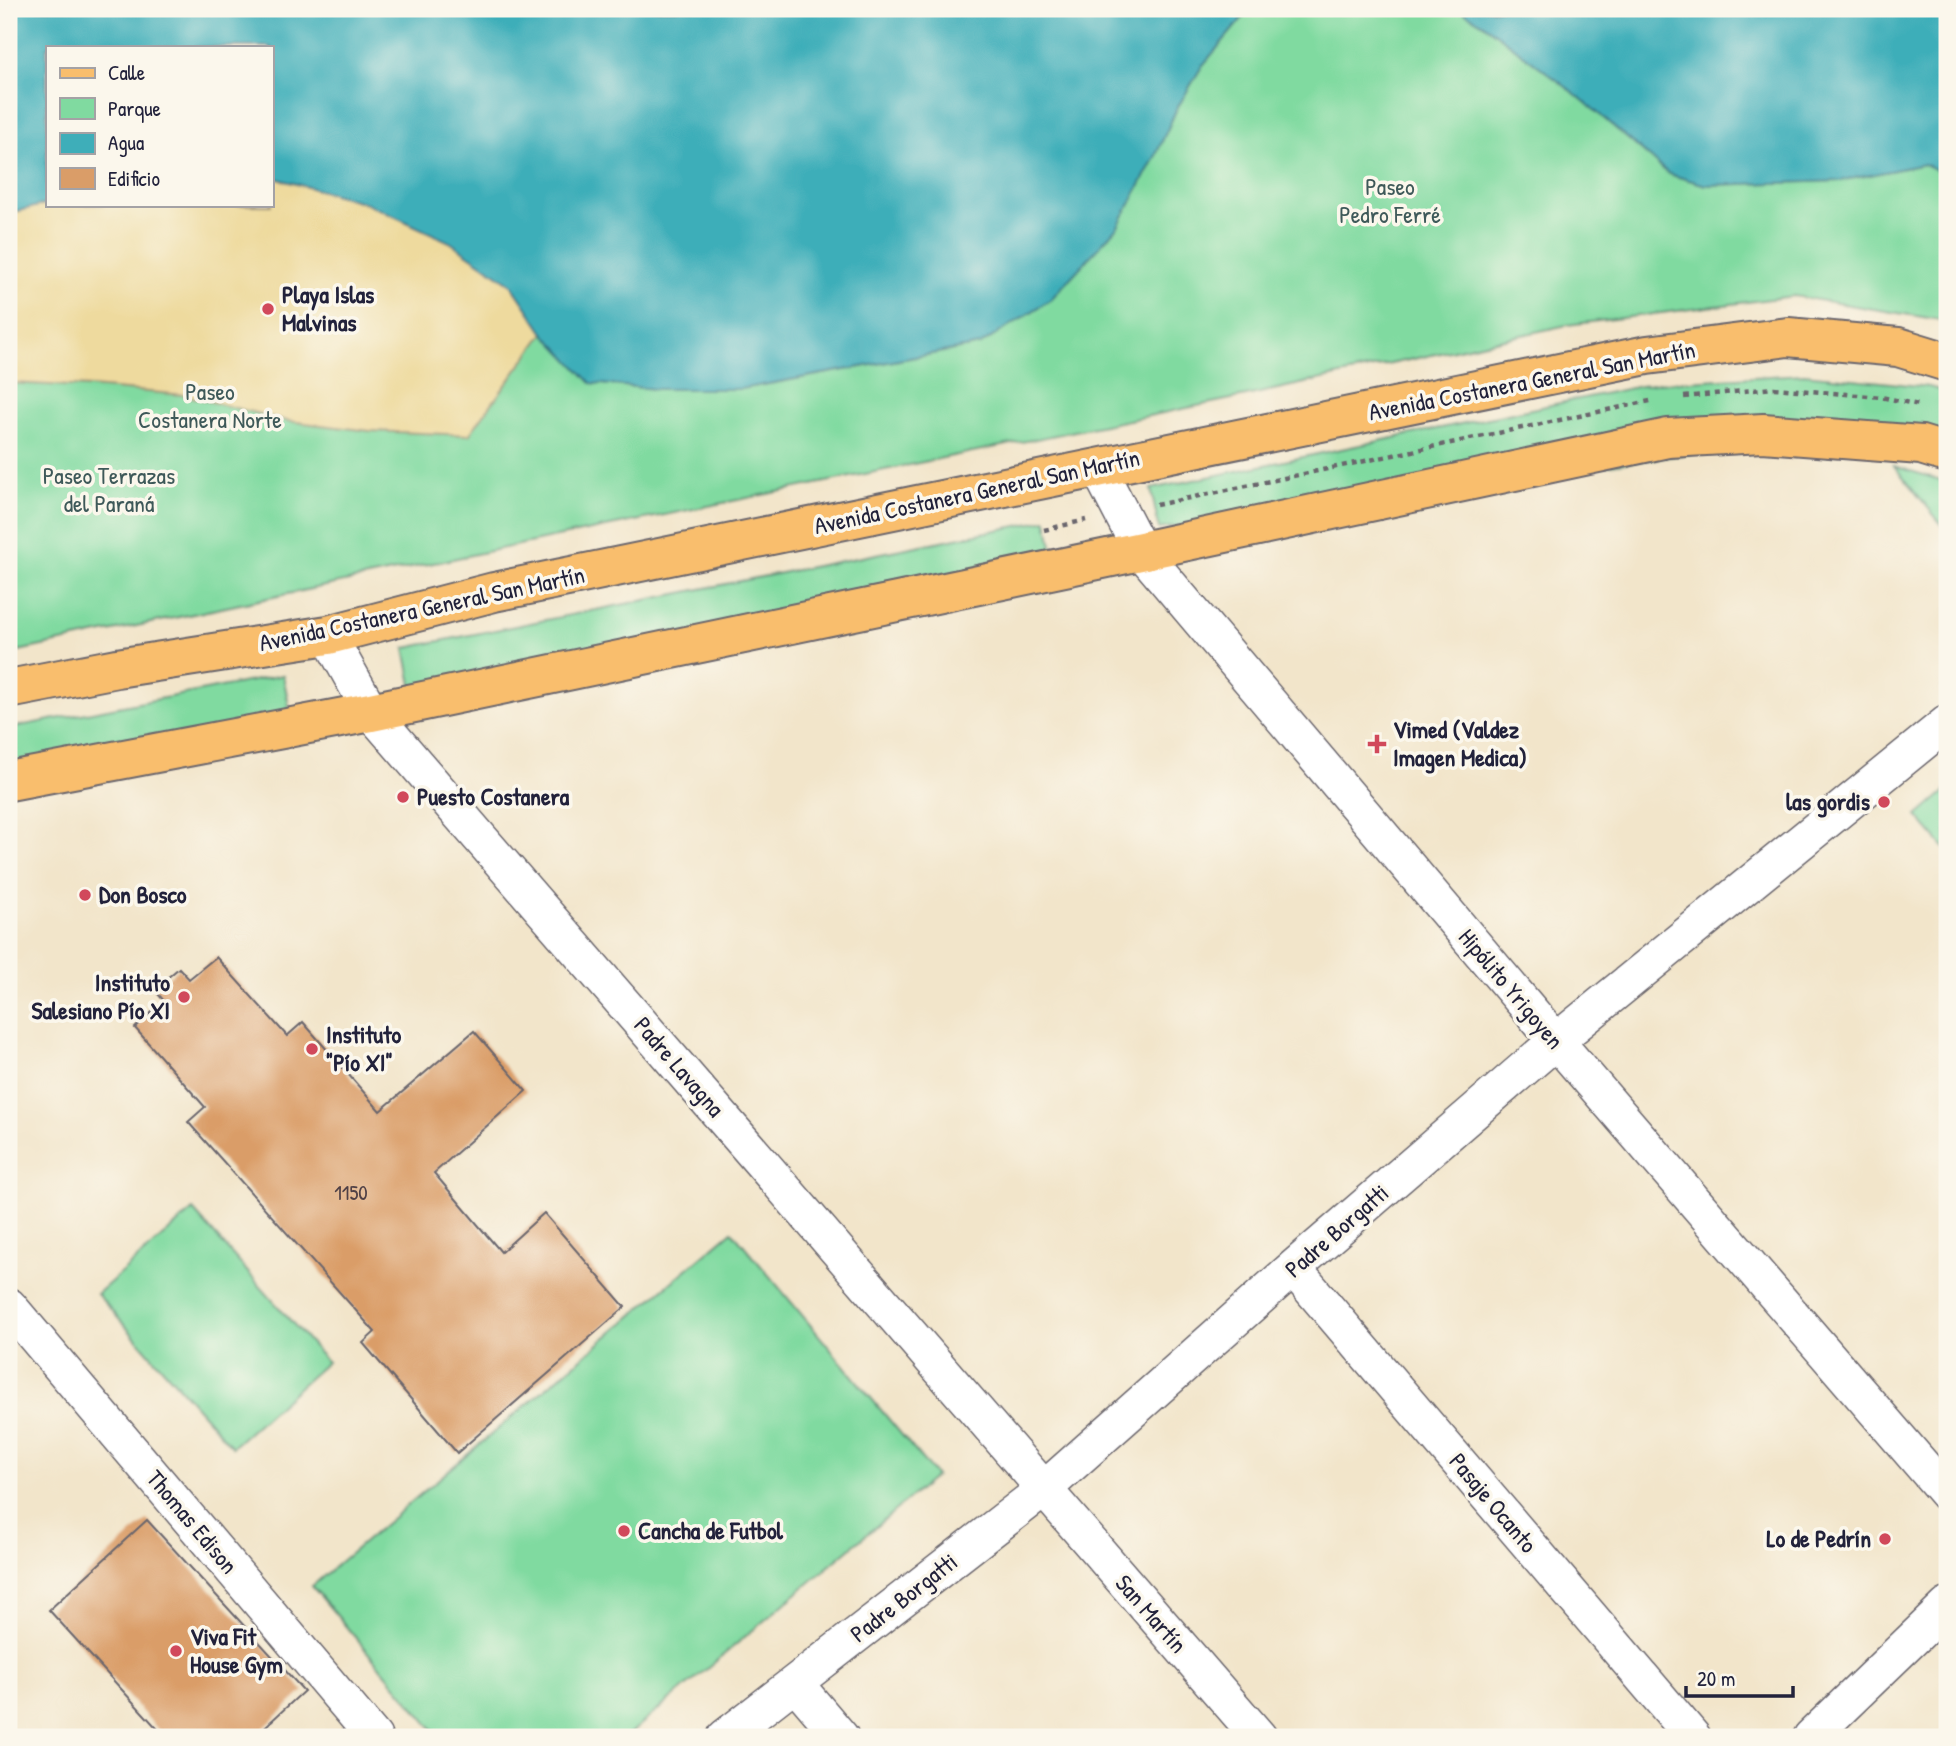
<svg xmlns="http://www.w3.org/2000/svg" width="1956" height="1746" viewBox="0 0 1956 1746" font-family="'Patrick Hand',sans-serif">
	<style>
		.green { fill: #80daa0; stroke: #517e6e; stroke-width: 2 }
		.sand { fill: #eeda9e; stroke: #887e6c; stroke-width: 2 }
		.water { fill: #3eaeb9; stroke: #30687a; stroke-width: 2 }
		.building { fill: #da9d68 }
		.lines { fill: none; stroke-linecap: round; stroke-linejoin: round }
		.minor-casing { stroke: #6b666d; stroke-width: 38 }
		.major-casing { stroke: #6b666d; stroke-width: 42 }
		.path { stroke: #6b666d; stroke-width: 4.5; stroke-dasharray: 5 5; stroke-linecap: butt }
		.minor { stroke: #fff; stroke-width: 35 }
		.major { stroke: #f9be6d; stroke-width: 38 }
		.poi-dot { fill: #d1495b; stroke: #fbf7ec; stroke-width: 2.5 }
		.labels { text-anchor: middle; stroke-width: 7; stroke-linejoin: round; paint-order: stroke }
		.number-label { font-size: 21px; fill: #504146 }
		.park-label { font-size: 24px; fill: #3e5959; stroke: #fbf7ec }
		.poi-label { font-size: 24px; font-weight: bold; fill: #22223b; stroke: #fbf7ec; text-anchor: start }
		.street-label { font-size: 24px; fill: #22223b; stroke: #fbf7ec }
	</style>
	<rect width="100%" height="100%" fill="#fbf7ec"/>
	<filter id="ink" filterUnits="userSpaceOnUse"><feTurbulence type="fractalNoise" baseFrequency=".0143" numOctaves="2"/><feDisplacementMap in="SourceGraphic" scale="14" xChannelSelector="R" yChannelSelector="G"/><feConvolveMatrix kernelMatrix="1 2 1 2 8 2 1 2 1" color-interpolation-filters="sRGB"/></filter>
	<filter id="wash" filterUnits="userSpaceOnUse"><feTurbulence type="fractalNoise" baseFrequency=".00686" numOctaves="4" result="noise"/><feDisplacementMap in="SourceGraphic" scale="28" xChannelSelector="R" yChannelSelector="G"/><feGaussianBlur stdDeviation="1.57" result="paint"/><feColorMatrix in="noise" values="0 0 0 0 0 0 0 0 0 0 0 0 0 0 0 0 0 1.4 0 .05"/><feComposite in="paint" operator="in"/></filter>
	<g filter="url(#wash)">
		<rect width="100%" height="100%" fill="#f2e5ca"/>
		<path class="green" d="M1250,9H1459L1485,25L1578,96L1669,174L1706,185L1840,181L1924,164L1947,175V321L1794,296L1567,325L1246,396L547,539L9,653V213L47,204L271,205V177L511,284L591,383L656,389H741L980,345L1051,299L1118,226L1155,157L1176,110L1202,66Z
			M1804,374L1929,387L1947,392V438L1892,425L1159,529L1151,489L1655,383Z
			M1894,466L1947,482V531Z
			M1047,520L1055,562L413,690L405,648Z
			M283,675L291,716L9,770V728Z
			M1947,790V851L1917,816Z
			M193,1210L327,1362L232,1447L97,1294Z
			M732,1231L936,1476L626,1737H439L312,1586Z"/>
		<path class="sand" d="M271,177L366,203L450,242L511,284L544,333L469,435L370,431L287,421L184,395L90,387L9,383V213L47,204L271,205Z"/>
		<path class="water" d="M9,9H1250L1202,66L1176,110L1155,157L1118,226L1051,299L980,345L741,389H656L591,383L544,333L511,284L450,242L366,203L271,177V47H47V204L9,213Z
			M1459,9H1947V175L1924,164L1840,181L1706,185L1669,174L1578,96L1485,25Z"/>
		<g id="blocks">
			<path class="building" d="M216,957L287,1036L303,1022L380,1111L474,1031L526,1091L434,1173L501,1252L544,1213L625,1307L457,1453L363,1343L375,1332L188,1122L205,1107L135,1028L164,1001L154,989L179,968L189,979Z
				M147,1520L304,1691L254,1737H165L49,1610Z"/>
		</g>
	</g>
	<g filter="url(#ink)">
		<use href="#blocks" fill-opacity="0" stroke="#6b666d" stroke-width="2"/>
		<g class="lines">
			<g class="minor-casing">
				<path id="minor" d="M1098,468L1141,551L1556,1041L1947,1494
					M328,635L371,712L1259,1737
					M1293,1268L1693,1737
					M9,1306L374,1737
					M795,1683L841,1737
					M725,1737L1043,1490L1293,1268L1556,1041L1947,723
					M1811,1737L1947,1606"/>
			</g>
			<g class="major-casing">
				<path id="major" d="M9,689L117,668L328,635L494,592L1647,355L1788,337L1898,347L1947,362
					M9,781L371,712L1141,551L1668,438L1763,433L1921,445L1947,453"/>
			</g>
			<path class="path" d="M1684,397L1774,388L1881,397L1919,405
				M1156,505L1655,400
				M1044,530L1086,520"/>
			<use href="#minor" class="minor"/>
			<use href="#major" class="major"/>
		</g>
	</g>
	<g class="poi-dot">
		<circle cx="268" cy="309" r="7"/>
		<path d="M1373.5 733.5h7v7h7v7h-7v7h-7v-7h-7v-7h7z"/>
		<circle cx="403" cy="797" r="7"/>
		<circle cx="1884" cy="802" r="7"/>
		<circle cx="85" cy="895" r="7"/>
		<circle cx="184" cy="997" r="7"/>
		<circle cx="312" cy="1049" r="7"/>
		<circle cx="624" cy="1531" r="7"/>
		<circle cx="1885" cy="1539" r="7"/>
		<circle cx="176" cy="1651" r="7"/>
	</g>
	<g class="labels">
		<g class="number-label">
			<text x="351" y="1200">1150</text>
		</g>
		<g class="park-label">
			<text x="1390" y="195">Paseo<tspan x="1390" dy="28">Pedro Ferré</tspan></text>
			<text x="210" y="400">Paseo<tspan x="210" dy="28">Costanera Norte</tspan></text>
			<text x="109" y="484">Paseo Terrazas<tspan x="109" dy="28">del Paraná</tspan></text>
		</g>
		<g class="poi-label">
			<text x="282" y="303">Playa Islas<tspan x="282" dy="28">Malvinas</tspan></text>
			<text x="1393" y="738">Vimed (Valdez<tspan x="1393" dy="28">Imagen Medica)</tspan></text>
			<text x="417" y="805">Puesto Costanera</text>
			<text x="1870" y="810" text-anchor="end">las gordis</text>
			<text x="99" y="903">Don Bosco</text>
			<text x="170" y="991" text-anchor="end">Instituto<tspan x="170" dy="28">Salesiano Pío XI</tspan></text>
			<text x="326" y="1043">Instituto<tspan x="326" dy="28">"Pío XI"</tspan></text>
			<text x="638" y="1539">Cancha de Futbol</text>
			<text x="1871" y="1547" text-anchor="end">Lo de Pedrín</text>
			<text x="190" y="1645">Viva Fit<tspan x="190" dy="28">House Gym</tspan></text>
		</g>
		<g class="street-label">
			<text transform="translate(1532 381) rotate(-11)" y="8">Avenida Costanera General San Martín</text>
			<text transform="translate(977 492) rotate(-12)" y="8">Avenida Costanera General San Martín</text>
			<text transform="translate(422 609) rotate(-12)" y="8">Avenida Costanera General San Martín</text>
			<text transform="translate(1511 989) rotate(50)" y="8">Hipólito Yrigoyen</text>
			<text transform="translate(679 1067) rotate(49)" y="8">Padre Lavagna</text>
			<text transform="translate(1337 1231) rotate(-41)" y="8">Padre Borgatti</text>
			<text transform="translate(1493 1503) rotate(50)" y="8">Pasaje Ocanto</text>
			<text transform="translate(192 1522) rotate(50)" y="8">Thomas Edison</text>
			<text transform="translate(904 1598) rotate(-38)" y="8">Padre Borgatti</text>
			<text transform="translate(1151 1614) rotate(49)" y="8">San Martín</text>
		</g>
	</g>
	<rect width="1956" height="1746" fill="none" stroke="#fbf7ec" stroke-width="35"/>
	<rect x="46" y="46" width="228" height="161" fill="#fbf7ec" stroke="#a4a2a5" stroke-width="2"/>
	<rect x="60" y="68" width="35" height="10" fill="#f9be6d" stroke="#a4a2a5" stroke-width="2"/>
	<text x="108" y="80" font-size="21" fill="#22223b">Calle</text>
	<rect x="60" y="98" width="35" height="21" fill="#80daa0" stroke="#a4a2a5" stroke-width="2"/>
	<text x="108" y="116" font-size="21" fill="#22223b">Parque</text>
	<rect x="60" y="133" width="35" height="21" fill="#3eaeb9" stroke="#a4a2a5" stroke-width="2"/>
	<text x="108" y="150" font-size="21" fill="#22223b">Agua</text>
	<rect x="60" y="168" width="35" height="21" fill="#da9d68" stroke="#a4a2a5" stroke-width="2"/>
	<text x="108" y="186" font-size="21" fill="#22223b">Edificio</text>
	<path d="M1686 1686v10h107v-10" fill="none" stroke="#22223b" stroke-width="3.5"/>
	<text x="1697" y="1686" font-size="21" fill="#22223b" stroke="#fbf7ec" stroke-width="5" paint-order="stroke">20 m</text>
</svg>
